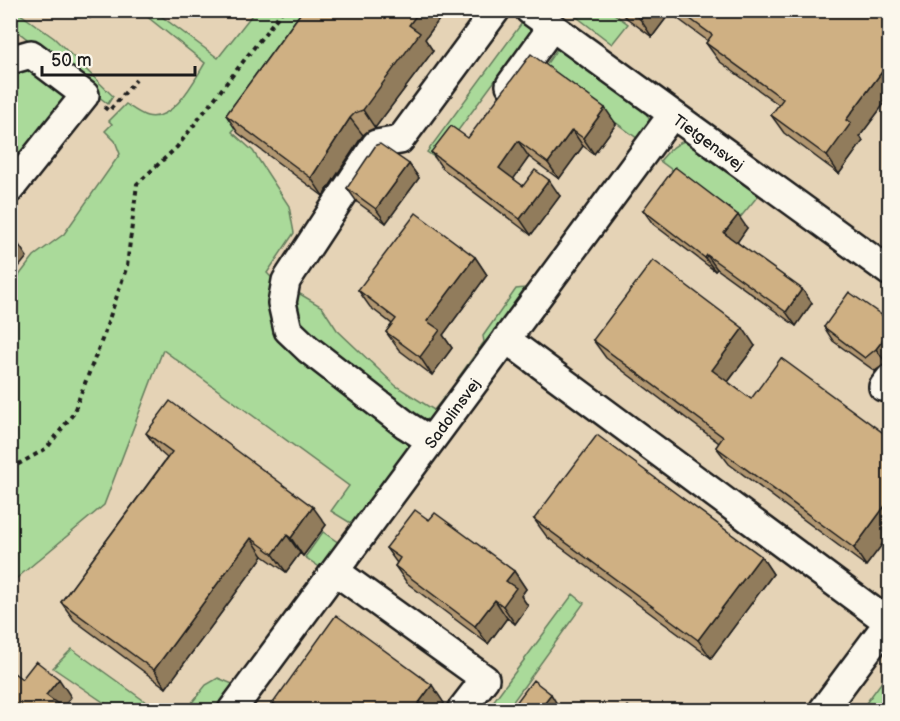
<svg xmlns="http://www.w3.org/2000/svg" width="900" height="721" viewBox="0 0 900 721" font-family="'Balsamiq Sans',sans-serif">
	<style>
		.built { fill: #e5d3b6 }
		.green { fill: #aada9a; stroke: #637b5b; stroke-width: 1.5 }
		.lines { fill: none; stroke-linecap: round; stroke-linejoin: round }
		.minor-casing { stroke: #1c1c1c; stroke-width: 32 }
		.path { stroke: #1c1c1c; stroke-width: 4; stroke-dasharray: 4.5 4.5; stroke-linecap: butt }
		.minor { stroke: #fbf7ec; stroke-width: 27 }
		.wall { fill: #b29771; stroke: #1c1c1c; stroke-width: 1.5 }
		.shaded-wall { fill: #917b5c; stroke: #1c1c1c; stroke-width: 1.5 }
		.building { fill: #cfb083; stroke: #1c1c1c; stroke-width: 1.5 }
		.labels { text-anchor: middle; stroke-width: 4.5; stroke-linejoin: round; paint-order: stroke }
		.street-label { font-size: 16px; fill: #1c1c1c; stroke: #fbf7ec }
	</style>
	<rect width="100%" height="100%" fill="#eee2cc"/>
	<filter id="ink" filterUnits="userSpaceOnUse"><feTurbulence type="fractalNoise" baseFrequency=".0167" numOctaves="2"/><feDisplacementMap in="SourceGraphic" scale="12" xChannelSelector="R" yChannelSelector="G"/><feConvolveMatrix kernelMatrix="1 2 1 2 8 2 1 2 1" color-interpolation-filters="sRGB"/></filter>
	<g filter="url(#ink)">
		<path class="built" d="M11,11H889L890,672L861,710H11V583L104,505L163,350L349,486L271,277L128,161L11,383Z"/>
		<path class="green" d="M10,11H16L54,38L113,96L108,104L11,26Z
			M140,11H154L218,58L255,11H323L232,132L253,151L289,206L294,233L267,273L271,277L280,279L276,313L416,440L357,527L331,511L349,486L163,350L104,505L11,583V286L34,256L64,234L120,154L115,141L105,131L112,124L109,121L126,104C132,108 140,114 147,116C173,123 194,81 205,63Z
			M569,11H610L628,24L612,44Z
			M522,15L536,25L437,159L427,152L522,23L518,20Z
			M562,42L639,99L650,121L641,141L543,69Z
			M24,63L68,95L10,169V81Z
			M690,139L762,191L739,219L660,161C669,150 676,143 690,139Z
			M525,288L527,295L465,382L458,378L484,342L483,336L516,289Z
			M295,291L322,307L337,330L396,386L434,410L445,396L450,403L427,424L307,343L292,304Z
			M323,532L339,543L321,568L305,557Z
			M573,594L584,603L507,710H487Z
			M72,649L157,710H115L53,668Z
			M889,672V710H861Z
			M218,678L235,685L215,710H186L206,685Z"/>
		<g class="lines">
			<g class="minor-casing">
				<path id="minor" d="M529,10L890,272
					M10,60L31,54L85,95L10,189
					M510,85L552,27
					M506,339L888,622
					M883,387L890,378
					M431,441L406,425L308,349L288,330L282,303L286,281L376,144L400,140L496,10
					M335,571L485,679L461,710
					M232,710L672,115
					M823,710L890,620"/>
			</g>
			<path class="path" d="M104,107L109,111L136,80
				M10,469L47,448L73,414L103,337L127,266L137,184L177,147L283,10"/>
			<use href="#minor" class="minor"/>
		</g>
		<path class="wall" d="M79,10H95L90,18Z
			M303,10H446L425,39L433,51L375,128L368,131L363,135L323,196L238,133L226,115Z
			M616,10H890V96L860,136L863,141L839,174L784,133L771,115L779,105L719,61L706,43L708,41L670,13L652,37Z
			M616,124L594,154L583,146L559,179L529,157L513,179L523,186L560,196L531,235L442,168L431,152L468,138Z
			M409,164L419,178L386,223L357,202L347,188Z
			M643,210L747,228L737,242L812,303L796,326L717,269L715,271L653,224Z
			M475,257L487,275L443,335L452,348L432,375L399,350L386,332L392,324L370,307L358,290Z
			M890,321L886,363L875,371L833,341L824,327Z
			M593,340L755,346L728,382L751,399L890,438V534L866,566L729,464L716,447L719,443L606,358Z
			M146,433L326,525L303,556L300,553L286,572L263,556L166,688L74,620L61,602L167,458L159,451Z
			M534,519L761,556L773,574L711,658L547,537Z
			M429,520L514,571L526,589L521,596L528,606L515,624L507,618L488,644L407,583L395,566L397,563L386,548Z
			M273,703H444L439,711H278Z"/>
		<path class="shaded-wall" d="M84,10H95L90,18Z
			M420,10H446L425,39L433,51L375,128L363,110L409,25Z
			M646,10H668L670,13L652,37L640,19Z
			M890,61V96L860,136L863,141L839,174L827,156L846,120Z
			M605,108L616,124L594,154L583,138Z
			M350,118L363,135L323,196L311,178Z
			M572,130L583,146L559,179L548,163Z
			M518,141L529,157L510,184L499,168Z
			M409,164L419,178L386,223L376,209Z
			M549,180L560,196L531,235L520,219Z
			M738,215L747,228L734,247L724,233Z
			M15,239L27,257L10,278V244Z
			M707,255L717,269L715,271L705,258Z
			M475,257L487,275L443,335L452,348L432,375L420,357L427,321Z
			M802,289L812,303L796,326L786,312Z
			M743,328L755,346L724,387L712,370Z
			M890,331V358L886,363L876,349Z
			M890,499V534L866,566L854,548Z
			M313,507L326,525L303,556L291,538Z
			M287,535L300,553L286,572L273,554Z
			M251,538L263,556L166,688L154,670Z
			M761,556L773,574L711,658L698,640Z
			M514,571L526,589L521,596L528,606L515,624L503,606L506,581Z
			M495,600L507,618L488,644L475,626Z
			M59,679L71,697L61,711L46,695Z
			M432,685L444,703L439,711H413Z
			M551,694L557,704L552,711H538Z"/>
		<path class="building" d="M303,10H420L409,25L420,33L363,110L355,113L350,118L311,178L226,115Z
			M628,10H646L640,19Z
			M678,10H890V61L846,120L851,123L827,156L771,115L783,99L706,43L712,35Z
			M531,54L605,108L583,138L572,130L548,163L518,141L499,168L523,186L535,170L549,180L520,219L431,152L451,126L468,138Z
			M380,144L409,164L376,209L347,188L376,145Z
			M675,167L738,215L724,233L802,289L786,312L707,255L705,258L643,210Z
			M416,213L475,257L427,321L440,330L420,357L386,332L396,319L358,290Z
			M10,236L15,239L10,244Z
			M653,260L743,328L712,370L751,399L781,358L890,438V499L854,548L716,447L723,437L593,340Z
			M849,292L890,321V331L876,349L865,358L824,327Z
			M170,401L313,507L291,538L287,535L273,554L251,538L154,670L61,602L172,452L146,433Z
			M597,435L761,556L698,640L534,519Z
			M415,510L429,520L435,513L514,571L506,581L516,588L503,606L495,600L475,626L395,566L400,558L386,548Z
			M336,615L432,685L413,711H283L273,703Z
			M36,661L59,679L46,695L67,711H10V670L22,679Z
			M533,680L551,694L538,711H510Z
			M628,706L633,711H624Z"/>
	</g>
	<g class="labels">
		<g class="street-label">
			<text transform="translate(709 142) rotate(36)" y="6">Tietgensvej</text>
			<text transform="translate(452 413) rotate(-54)" y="6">Sadolinsvej</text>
		</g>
	</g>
	<rect width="900" height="721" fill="none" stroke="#fbf7ec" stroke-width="36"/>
	<rect x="18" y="18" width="864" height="685" fill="none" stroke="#1c1c1c" stroke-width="2" filter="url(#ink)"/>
	<path d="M42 66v9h153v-9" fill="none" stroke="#1c1c1c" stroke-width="3"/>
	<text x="51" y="66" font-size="18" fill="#1c1c1c" stroke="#fbf7ec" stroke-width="4.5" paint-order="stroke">50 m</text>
</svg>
